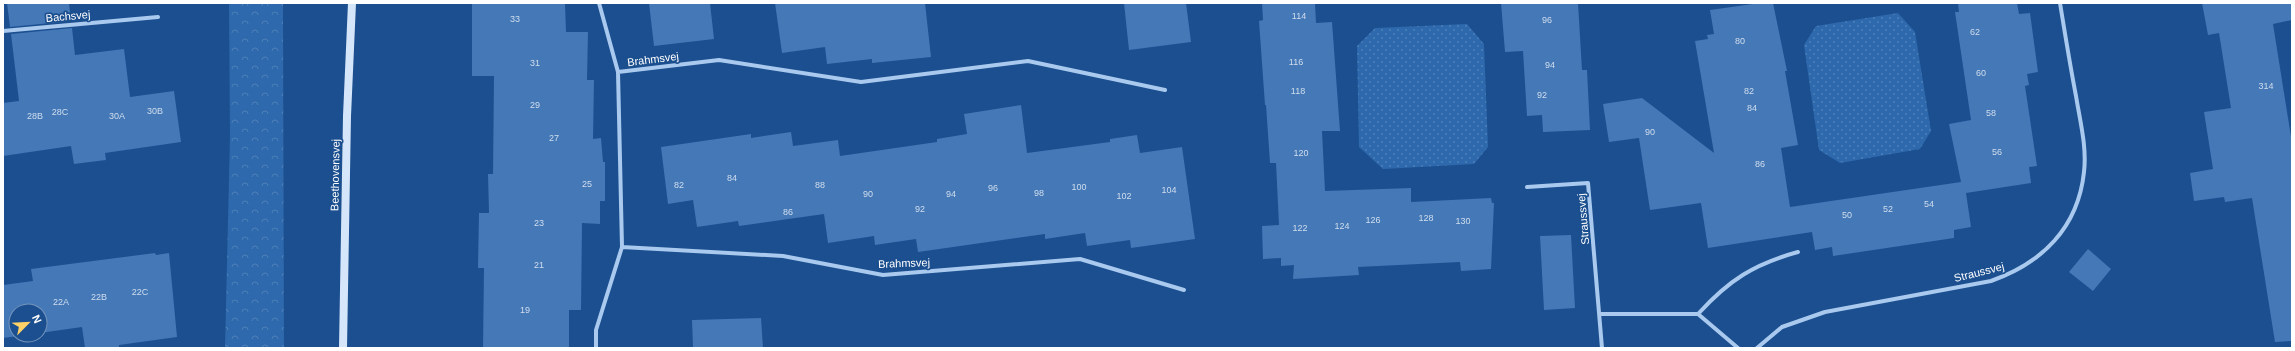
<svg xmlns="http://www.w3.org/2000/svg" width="2295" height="351" viewBox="0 0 2295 351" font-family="Helvetica,sans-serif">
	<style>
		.forest { fill: url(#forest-crowns) }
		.park { fill: url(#park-dots) }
		.building { fill: #4478b7 }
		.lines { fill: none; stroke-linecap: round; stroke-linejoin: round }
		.street { stroke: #a9c9ee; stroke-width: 4 }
		.secondary { stroke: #d6e6fa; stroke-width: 8 }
		.labels { text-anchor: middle; stroke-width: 3.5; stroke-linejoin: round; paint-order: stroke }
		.number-label { font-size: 9px; fill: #d0dded }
		.street-label { font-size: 11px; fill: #fff; stroke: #1b4f8f }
	</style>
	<defs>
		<pattern id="forest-crowns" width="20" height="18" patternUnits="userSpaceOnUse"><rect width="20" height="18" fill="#2e69ad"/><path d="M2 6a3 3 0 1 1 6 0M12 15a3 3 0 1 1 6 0" fill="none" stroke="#4d80b9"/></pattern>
		<pattern id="park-dots" width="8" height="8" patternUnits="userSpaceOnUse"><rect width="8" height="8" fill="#2e69ad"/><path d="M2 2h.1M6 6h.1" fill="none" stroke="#4d80b9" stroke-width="1.8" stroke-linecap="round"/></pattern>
	</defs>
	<rect width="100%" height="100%" fill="#1b4f8f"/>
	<path class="forest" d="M229,3H283L284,348H225L230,135Z"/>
	<path class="park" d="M1898,13L1915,32L1931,131L1920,149L1840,163L1819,150L1804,45L1816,26Z
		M1467,24L1484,44L1488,147L1474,164L1383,169L1359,147L1357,46L1375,28Z"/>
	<path class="building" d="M7,3H69L71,21L10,27Z
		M472,3H565L566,32H588L587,80H594L593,139L601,138L603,162H605V201H600V224L582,223L581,310H569V348H483L484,268H478L479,213H489L488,174H493L494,76H472Z
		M649,3H710L714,39L654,46Z
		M775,3H925L931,57L872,63V59L827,64L825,47L782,53Z
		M1124,3H1186L1191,42L1129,50Z
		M1262,3H1315L1316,23L1332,22L1340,131H1322L1325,191L1411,188V202L1491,198L1492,203H1494L1491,269L1461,271L1460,262L1358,267L1359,275L1293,279L1294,265L1281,266V258L1263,259L1262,226L1279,225L1276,163H1270L1266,105H1265L1259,21L1263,20Z
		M1501,3H1578L1582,70H1587L1590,130L1543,132L1542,115L1527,116L1523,51L1505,52Z
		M1760,3H1773L1787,71H1785L1798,145L1781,148L1790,207L1961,182L1949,124L1971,120L1955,12H1959L1958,3H2017L2019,14L2030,13L2038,72L2027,74L2029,85L2025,86L2037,166L2029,167L2031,183L1966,193L1971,227L1954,230V238L1833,256L1832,247L1815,250L1812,232L1708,248L1701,203L1650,210L1639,138L1609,142L1603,104L1642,98L1714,153L1695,41L1708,39L1707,35L1714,34L1710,10Z
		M2202,3H2292V20L2273,24L2292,143V341L2275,342L2252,198L2225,202L2224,197L2194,201L2190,173L2213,169L2204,112L2231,108L2219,33L2208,35Z
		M72,28L75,55L124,49L130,97L174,91L181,142L105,153L106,160L74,164L71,146L3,156V103L19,101L11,34Z
		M1021,105L1027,153L1110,142V139L1137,135L1140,153L1182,147L1195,239L1131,248L1130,240L1087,246L1085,233L1045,239V234L918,252L916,239L875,245L874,236L828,243L824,214L739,226L738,221L697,227L693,200L668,204L661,147L751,134V138L791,132L793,146L838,140L840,156L937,142V139L967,134L964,114Z
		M1571,235L1575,308L1544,310L1540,236Z
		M2088,249L2111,269L2093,291L2069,272Z
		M155,253L156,255L169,253L177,337L119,345V348H85L82,327L40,333V311H16V335H26L3,338V285L33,281L31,269Z
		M761,318L763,348H693L692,320Z"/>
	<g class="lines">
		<path class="street" d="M3,31L158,17
			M618,72L719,60L861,82L1028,61L1165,90
			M1527,187L1588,183L1602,348
			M622,247L783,256L883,275L1080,259L1184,290
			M1600,314H1698L1738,348
			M1698,314C1729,280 1754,264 1798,252
			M596,348V330L622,247L618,72L599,3
			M1757,348L1782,327L1825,312L1991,281C2042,263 2078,228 2084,172C2087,147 2080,121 2076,96C2070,65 2065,34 2060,3"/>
		<path class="secondary" d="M343,348L347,116L352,3"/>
	</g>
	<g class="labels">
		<g class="number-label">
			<text x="1299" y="19">114</text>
			<text x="515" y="22">33</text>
			<text x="1547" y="23">96</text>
			<text x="1975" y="35">62</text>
			<text x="1740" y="44">80</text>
			<text x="1296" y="65">116</text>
			<text x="535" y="66">31</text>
			<text x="1550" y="68">94</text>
			<text x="1981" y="76">60</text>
			<text x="2266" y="89">314</text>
			<text x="1298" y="94">118</text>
			<text x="1749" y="94">82</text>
			<text x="1542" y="98">92</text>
			<text x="535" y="108">29</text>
			<text x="1752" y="111">84</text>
			<text x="155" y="114">30B</text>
			<text x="60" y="115">28C</text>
			<text x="1991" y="116">58</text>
			<text x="35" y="119">28B</text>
			<text x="117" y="119">30A</text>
			<text x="1650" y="135">90</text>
			<text x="554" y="141">27</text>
			<text x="1997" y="155">56</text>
			<text x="1301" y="156">120</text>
			<text x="1760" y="167">86</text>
			<text x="732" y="181">84</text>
			<text x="587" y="187">25</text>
			<text x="679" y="188">82</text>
			<text x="820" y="188">88</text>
			<text x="1079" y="190">100</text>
			<text x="993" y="191">96</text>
			<text x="1169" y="193">104</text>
			<text x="1039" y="196">98</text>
			<text x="868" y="197">90</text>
			<text x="951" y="197">94</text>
			<text x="1124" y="199">102</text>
			<text x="1929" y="207">54</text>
			<text x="920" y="212">92</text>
			<text x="1888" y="212">52</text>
			<text x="788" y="215">86</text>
			<text x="1847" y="218">50</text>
			<text x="1426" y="221">128</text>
			<text x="1373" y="223">126</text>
			<text x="1463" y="224">130</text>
			<text x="539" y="226">23</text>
			<text x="1342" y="229">124</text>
			<text x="1300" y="231">122</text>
			<text x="539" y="268">21</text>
			<text x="140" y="295">22C</text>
			<text x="99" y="300">22B</text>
			<text x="61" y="305">22A</text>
			<text x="525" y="313">19</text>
		</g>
		<g class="street-label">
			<text transform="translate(68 16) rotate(-5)" y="4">Bachsvej</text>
			<text transform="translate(653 59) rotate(-7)" y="4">Brahmsvej</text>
			<text transform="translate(335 175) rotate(-89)" y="4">Beethovensvej</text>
			<text transform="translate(1583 219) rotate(-95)" y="4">Straussvej</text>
			<text transform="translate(904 263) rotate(-2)" y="4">Brahmsvej</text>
			<text transform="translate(1979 272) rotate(-14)" y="4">Straussvej</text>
		</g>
	</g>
	<rect width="2295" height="351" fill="none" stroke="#ffffff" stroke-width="8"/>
	<g transform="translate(28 323) rotate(66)"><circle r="19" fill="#1b4f8f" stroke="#7695bc"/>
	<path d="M0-3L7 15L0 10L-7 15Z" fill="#ffd166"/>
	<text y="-6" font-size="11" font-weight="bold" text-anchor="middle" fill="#ffffff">N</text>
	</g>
</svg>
